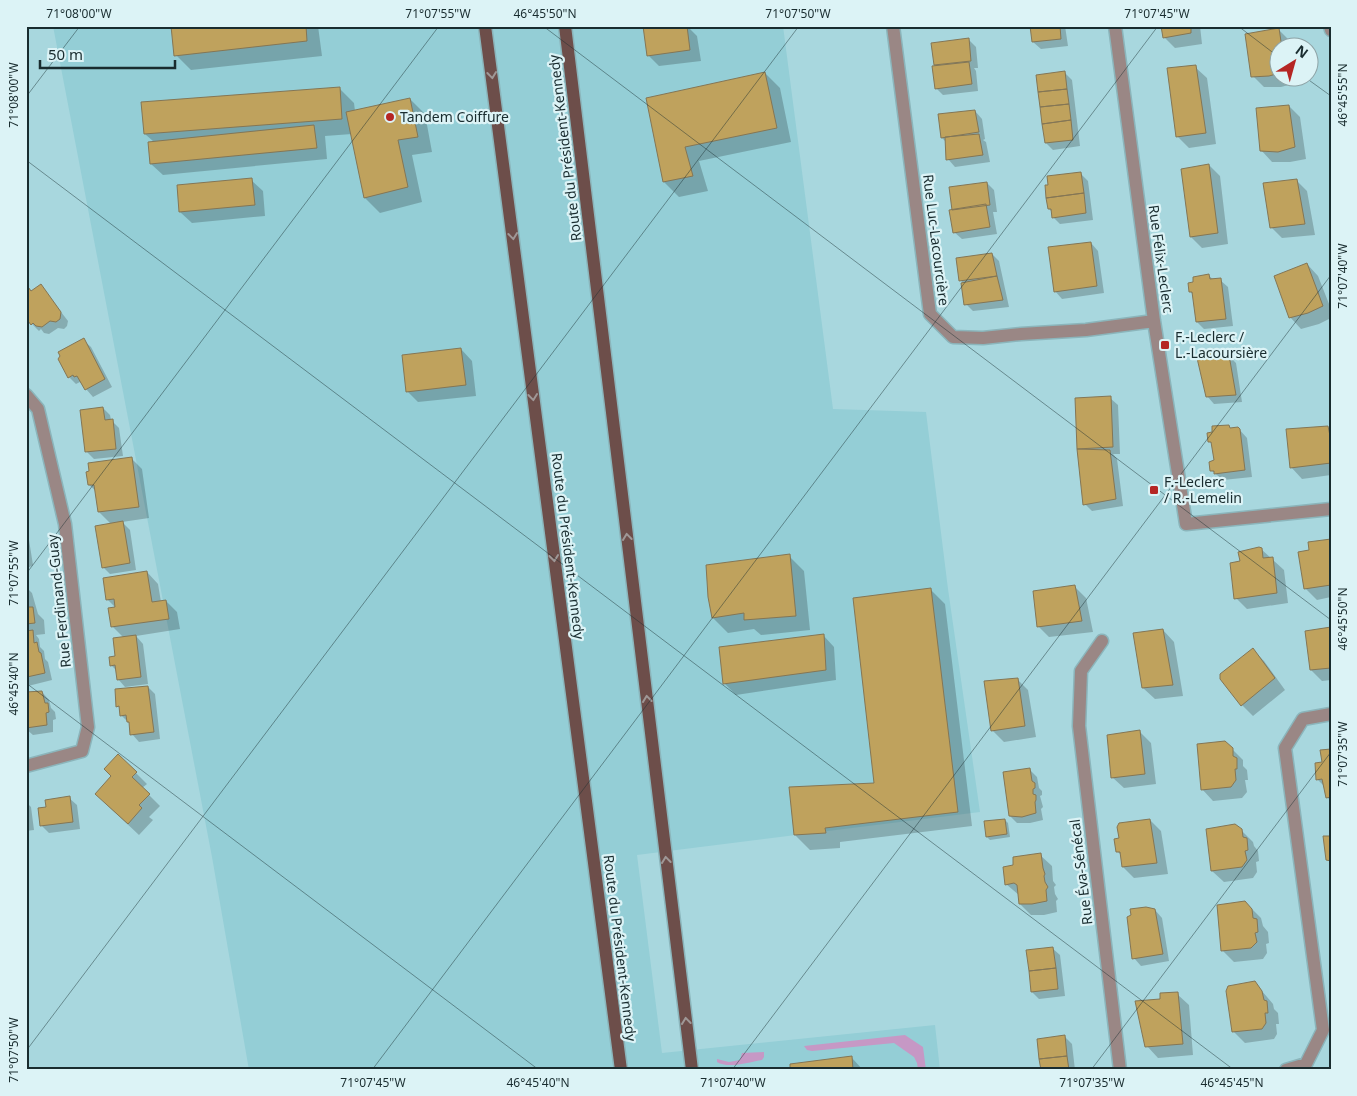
<svg xmlns="http://www.w3.org/2000/svg" width="1357" height="1096" viewBox="0 0 1357 1096" font-family="'Noto Sans',sans-serif">
	<style>
		.built { fill: #94ced6 }
		.green { fill: #c698c5 }
		.shadow { fill: #0003 }
		.building { fill: #bfa25d; stroke: #847655 }
		.lines { fill: none; stroke-linecap: round; stroke-linejoin: round }
		.street-casing { stroke: #8bb5bb; stroke-width: 15 }
		.primary-casing { stroke: #8bb5bb; stroke-width: 15 }
		.street { stroke: #9a8785; stroke-width: 12 }
		.primary { stroke: #6d4e4a; stroke-width: 12 }
		.oneway { stroke: #9f9897 }
		.ticks { fill: none; stroke: #192c2f; stroke-width: 1; stroke-opacity: 0.45 }
		.poi-dot { fill: #b52624; stroke: #dcf3f6; stroke-width: 2 }
		.labels { text-anchor: middle; stroke-width: 4.5; stroke-linejoin: round; paint-order: stroke }
		.poi-label { font-size: 14px; fill: #192c2f; stroke: #dcf3f6; text-anchor: start }
		.street-label { font-size: 14px; fill: #192c2f; stroke: #dcf3f6 }
		.neatline { fill: none; stroke: #192c2f; stroke-width: 2 }
		.ticks-label { font-size: 12px; text-anchor: middle; fill: #192c2f }
	</style>
	<rect width="100%" height="100%" fill="#a8d7de"/>
	<path class="built" d="M53,26H783L833,409L926,412L948,589L980,812L637,855L662,1053L935,1025L940,1070H249L212,857Z"/>
	<path class="green" d="M905,1035L923,1047L926,1070H918L917,1063L914,1057L894,1043L812,1051L807,1050L804,1046Z
		M764,1052V1057L762,1060C750,1062 728,1069 717,1062V1059L729,1062L740,1060L742,1053Z"/>
	<path class="shadow" d="M172,26H318L322,56L191,70L176,55Z
		M644,26H687L697,36L701,61L659,66L648,55Z
		M1031,26H1065L1068,46L1041,49L1033,42Z
		M1163,26H1200L1202,44L1175,48L1164,37Z
		M1279,30L1290,41L1291,48H1280V78H1295L1296,83L1281,87H1264L1253,76Z
		M968,39L976,47L978,68H974L976,71L978,91L943,95L936,88L933,44Z
		M1195,67L1207,78L1216,144L1189,148L1177,136Z
		M765,73L780,88L791,142L699,161L708,191L679,197L664,182L647,99Z
		M1065,73L1072,80L1080,146L1053,150L1046,143Z
		M339,88L354,103L355,111L410,99L425,114L432,152L412,155L422,202L380,213L365,198L352,134L325,136L327,159L163,175L151,164L154,142L145,134Z
		M1289,106L1300,117L1306,159L1290,162H1272L1261,150Z
		M975,111L982,119L985,139L983,140L986,142L990,162L955,167L948,159L946,142L942,138Z
		M1209,165L1220,176L1228,244L1202,248L1191,237Z
		M1081,174L1088,181L1093,220L1060,224L1053,217V213L1049,209Z
		M251,180L263,191L265,216L192,223L180,212Z
		M1296,180L1307,191L1315,235L1282,238L1271,227Z
		M987,183L994,190L997,212H993L997,234L962,239L954,232Z
		M1091,243L1098,251L1104,293L1062,299L1055,291Z
		M992,254L999,261L1009,307L973,311L966,304L962,282L961,280Z
		M1307,264L1318,276L1331,309V318L1319,324L1301,329L1290,317Z
		M1209,276L1214,280H1220L1228,287L1233,326L1204,329L1197,322L1193,295L1190,291Z
		M26,286L33,292L41,286L68,321L67,326L64,329L58,328L49,334L44,333L41,329L39,331L32,324Z
		M83,340L91,347L112,387L93,397L80,382L76,384L69,377Z
		M461,349L472,361L476,396L418,402L407,391Z
		M1219,350L1225,356H1229L1236,363L1242,402L1214,404L1207,396L1202,357Z
		M1110,398L1118,405L1120,454H1113L1117,459L1123,506L1092,511L1085,504L1078,448Z
		M103,408L110,415L111,420L119,428L123,456L94,459L87,452Z
		M1328,427L1331,430V475L1302,479L1291,467Z
		M1238,428L1247,438L1252,477L1223,480L1211,470L1215,461L1213,445L1209,441L1231,429Z
		M131,458L142,469L149,518L122,522L130,530L136,570L110,574L103,567L111,524L99,512L96,491L89,485Z
		M26,537L29,540L33,565L28,568L29,578L26,579Z
		M1331,540V597L1317,600L1305,588Z
		M1261,549L1284,570L1288,603L1247,609L1236,598L1242,562Z
		M789,556L804,571L810,630L761,635L754,629L728,633L713,618Z
		M147,572L158,584L161,602L166,601L177,612L180,629L136,636L143,644L148,684L125,687L118,679L117,671L111,665L117,657L124,638L113,627L116,608L107,599Z
		M1074,586L1086,598L1093,632L1049,637L1038,626Z
		M26,587L32,593L38,614L44,620L45,634L36,635L39,639L40,647L44,651L45,659L48,662L52,680L28,686L26,685Z
		M930,589L945,604L972,826L840,842V848L810,850L795,835L876,784Z
		M1331,628V680L1322,681L1311,670Z
		M1163,630L1174,642L1183,696L1155,699L1143,688Z
		M823,635L834,647L836,680L736,695L725,684Z
		M1253,650L1264,661L1285,690L1253,716L1242,705Z
		M1017,679L1028,690L1036,737L1004,742L992,730Z
		M148,687L155,694L160,739L139,742L132,734L131,725L121,715V710L118,706Z
		M42,692L49,700L51,708L55,712L56,719L53,720V732L33,735L26,729V694Z
		M1140,732L1151,743L1156,784L1124,788L1112,777Z
		M1225,742L1243,760V766L1247,770L1248,780H1245L1247,792L1242,798L1213,801L1202,789Z
		M1331,751V801L1327,797L1325,787L1317,779L1323,763Z
		M1030,770L1037,777L1039,788L1042,791V795L1040,796L1043,807L1041,809L1043,820L1030,823H1017L1010,816Z
		M136,773L147,784L142,788L160,806L149,817L153,820L139,835L107,805Z
		M69,798L77,805L80,829L49,833L42,826L47,809Z
		M26,802L31,807L34,830L26,831Z
		M1005,820L1008,823L1010,837L990,840L987,837Z
		M1150,820L1161,831L1168,874L1134,878L1123,867L1122,856L1117,851Z
		M1241,830L1253,842L1254,846L1258,851L1259,861L1256,862L1257,872L1253,878L1224,882L1212,871Z
		M1040,855L1052,866L1053,881L1056,885L1054,887L1055,894L1058,899L1056,901L1057,912L1044,915H1031L1020,904L1019,895L1006,884Z
		M1249,906L1261,918L1263,926L1268,932L1269,943L1266,944L1267,953L1263,959L1234,962L1223,951Z
		M1155,910L1162,918L1169,961L1141,966L1134,958Z
		M1052,948L1060,955L1065,996L1039,999L1032,992Z
		M1255,983L1273,1004L1274,1009L1278,1013L1279,1024H1276L1277,1034L1274,1039L1245,1043L1233,1031Z
		M1177,994L1189,1005L1193,1055L1158,1058L1147,1046L1161,1000Z
		M1064,1036L1072,1044L1075,1070H1042Z
		M852,1058L863,1070H792Z"/>
	<path class="building" d="M171,26H306L307,41L174,56Z
		M643,26H687L690,50L647,56Z
		M1030,26H1060L1061,39L1032,42Z
		M1161,26H1191V33L1163,38Z
		M1279,28L1282,48H1280V73L1269,76L1251,77L1245,34Z
		M969,38L971,61L934,65L931,43Z
		M969,62L972,84L935,89L932,66Z
		M1196,65L1206,133L1176,137L1167,68Z
		M1065,71L1067,89L1038,92L1036,75Z
		M765,72L777,128L685,147L693,176L663,182L646,98Z
		M340,87L342,119L144,134L141,102Z
		M1067,89L1069,104L1040,107L1038,92Z
		M410,98L418,137L398,140L408,187L364,198L346,112Z
		M1069,104L1071,120L1042,124L1040,107Z
		M1289,105L1295,147L1278,152L1260,151L1256,108Z
		M975,110L979,132L941,138L938,114Z
		M1071,120L1073,140L1045,143L1042,124Z
		M314,125L317,148L150,164L148,142Z
		M979,134L983,155L946,160L945,137Z
		M1209,164L1218,233L1190,237L1181,169Z
		M1081,172L1084,193L1046,198L1045,185H1048L1047,176Z
		M252,178L255,205L179,212L177,185Z
		M1297,179L1305,224L1270,228L1263,183Z
		M987,182L990,205L952,210L949,187Z
		M1084,193L1086,213L1052,218L1051,209H1048L1046,198Z
		M986,204L990,227L953,233L949,210Z
		M1091,242L1097,286L1054,292L1048,247Z
		M992,253L997,276L959,281L956,258Z
		M1307,263L1323,306L1308,313L1289,318L1274,276Z
		M1209,274L1210,279L1221,278L1226,319L1196,322L1192,292H1189L1188,283L1193,282V277Z
		M997,276L1003,300L964,305L961,283Z
		M26,284L31,291L41,284L61,312L60,319L56,322L50,321L42,327L36,326L33,323L31,325L26,318Z
		M84,338L105,379L85,390L77,376L74,377L73,375L68,378L58,359L60,356L58,352Z
		M461,348L466,385L406,392L402,355Z
		M1219,349L1221,355H1229L1236,395L1206,397L1197,358L1201,356V350Z
		M1111,396L1113,447L1077,449L1075,398Z
		M103,407L105,420L113,419L116,449L85,452L80,410Z
		M1229,425L1230,428L1238,427L1240,429L1245,470L1214,474V471H1210L1209,462L1214,460L1211,442H1208L1207,433L1212,432V426Z
		M1328,426L1331,441V463L1290,468L1286,429Z
		M1077,449L1110,450L1116,499L1083,505Z
		M132,457L139,507L98,512L94,485H88L86,472L89,471L88,463Z
		M123,521L130,563L102,568L95,526Z
		M1331,539V585L1304,589L1298,552L1309,550L1308,542Z
		M1259,547L1262,548L1263,558L1273,557L1277,593L1234,599L1230,563L1240,561L1238,552Z
		M790,554L796,616L744,620V613L712,618L708,597L706,565Z
		M147,571L152,602L166,600L169,619L111,627L108,608L115,607L114,599L106,600L103,578Z
		M1075,585L1082,621L1037,627L1033,591Z
		M931,588L958,812L825,828L826,833L794,835L789,787L874,783L853,598Z
		M26,593L28,607H33L35,623L26,624Z
		M1331,627V668L1310,670L1305,631Z
		M1163,629L1173,685L1142,688L1133,633Z
		M33,630L34,643L37,642L39,652L41,653L45,673L27,677L26,679V631Z
		M824,634L826,670L723,684L719,647Z
		M136,635L141,677L117,680L115,665L110,666L109,657L115,656L113,638Z
		M1253,648L1275,678L1241,706L1220,679V674Z
		M1018,678L1025,726L991,731L984,681Z
		M148,686L154,732L130,735L129,722H127L126,715L120,716L119,706L116,707L115,689Z
		M42,691L45,703H48L49,712L46,713L47,725L26,728V692Z
		M1140,730L1145,774L1111,778L1107,735Z
		M1225,741L1233,748V756L1237,758V769H1235L1236,780L1231,787L1201,790L1197,744Z
		M1331,749V797L1326,798L1322,779L1316,780L1315,763L1322,762L1320,750Z
		M118,754L137,772L132,777L150,794L139,805L142,808L128,824L95,794L111,776L104,769Z
		M1030,768L1032,781L1035,783V788L1033,789V794L1036,795V800L1035,802L1036,813L1022,817L1009,816L1003,772Z
		M70,796L73,822L40,826L38,808L46,807L45,800Z
		M1005,819L1007,834L986,837L984,821Z
		M1150,819L1157,863L1122,867L1120,852H1116L1114,839L1119,838L1117,827L1119,823Z
		M1235,824L1242,829L1243,837L1247,838L1248,850L1245,851L1247,860L1242,867L1211,871L1206,829Z
		M1323,836H1331V861L1326,860Z
		M1041,853L1043,868L1045,874L1044,876L1045,882L1048,887L1046,890L1047,901L1032,904H1019L1017,885L1014,883L1005,885L1003,867L1013,865V857Z
		M1245,901L1252,909L1253,918L1257,919L1258,932L1255,933L1257,942L1251,948L1221,951L1217,905Z
		M1146,907L1155,909L1163,954L1132,959L1127,917L1131,915L1130,909Z
		M1053,947L1056,968L1029,971L1026,950Z
		M1056,968L1058,989L1031,992L1029,971Z
		M1255,981L1262,991L1264,1000L1267,1001L1268,1013H1265L1266,1023L1262,1029L1232,1032L1226,991L1228,986Z
		M1178,992L1183,1044L1145,1047L1135,1001L1160,999V993Z
		M1065,1035L1067,1056L1039,1059L1037,1039Z
		M852,1056L853,1070H790V1064Z
		M1067,1056L1069,1070H1041L1039,1059Z"/>
	<g class="lines">
		<g class="street-casing">
			<path id="street" d="M893,26L930,314L953,337L983,338L1021,334L1086,330L1154,321
				M1115,26L1154,321L1186,524
				M1330,26L1331,30
				M26,395L38,409L65,524L88,727L82,751L26,766
				M1186,524L1331,509
				M1102,641L1081,671L1079,726L1120,1070
				M1286,1070L1306,1064L1323,1030L1285,748L1303,719L1331,714"/>
		</g>
		<g class="primary-casing">
			<path id="primary" d="M485,26L621,1070
				M565,26L692,1070"/>
		</g>
		<use href="#street" class="street"/>
		<use href="#primary" class="primary"/>
	</g>
	<defs><path id="oneway-chevron" d="M-2-3.5L2.5 0L-2 3.5" fill="none" stroke-width="1.6" stroke-linecap="round" stroke-linejoin="round" transform="scale(1.25)"/></defs>
	<g class="oneway">
		<use href="#oneway-chevron" transform="translate(492 75) rotate(83)"/>
		<use href="#oneway-chevron" transform="translate(513 236) rotate(83)"/>
		<use href="#oneway-chevron" transform="translate(533 397) rotate(83)"/>
		<use href="#oneway-chevron" transform="translate(627 537) rotate(-97)"/>
		<use href="#oneway-chevron" transform="translate(554 558) rotate(83)"/>
		<use href="#oneway-chevron" transform="translate(647 699) rotate(-97)"/>
		<use href="#oneway-chevron" transform="translate(666 860) rotate(-97)"/>
		<use href="#oneway-chevron" transform="translate(686 1021) rotate(-97)"/>
	</g>
	<path class="ticks" d="M543,26L1331,620M1238,26L1280,58M1306,78L1331,96M26,97L80,26M26,160L1234,1070M26,574L439,26M26,683L539,1070M26,1051L799,26M372,1070L1158,26M732,1070L1331,275M1091,1070L1331,752"/>
	<g class="poi-dot">
		<circle cx="390" cy="117" r="5"/>
		<rect x="1160" y="340" width="10" height="10" rx="2.5"/>
		<rect x="1149" y="485" width="10" height="10" rx="2.5"/>
	</g>
	<g class="labels">
		<g class="poi-label">
			<text x="400" y="122">Tandem Coiffure</text>
			<text x="1175" y="342">F.-Leclerc /<tspan x="1175" dy="16">L.-Lacoursière</tspan></text>
			<text x="1164" y="487">F.-Leclerc<tspan x="1164" dy="16">/ R.-Lemelin</tspan></text>
		</g>
		<g class="street-label">
			<text transform="translate(565 148) rotate(-97)" y="5">Route du Président-Kennedy</text>
			<text transform="translate(936 240) rotate(83)" y="5">Rue Luc-Lacourcière</text>
			<text transform="translate(1161 259) rotate(82)" y="5">Rue Félix-Leclerc</text>
			<text transform="translate(568 546) rotate(83)" y="5">Route du Président-Kennedy</text>
			<text transform="translate(59 601) rotate(-96)" y="5">Rue Ferdinand-Guay</text>
			<text transform="translate(1081 872) rotate(-97)" y="5">Rue Éva-Sénécal</text>
			<text transform="translate(620 948) rotate(83)" y="5">Route du Président-Kennedy</text>
		</g>
	</g>
	<rect width="1357" height="1096" fill="none" stroke="#dcf3f6" stroke-width="55"/>
	<g transform="translate(1294 62) rotate(37)"><circle r="24" fill="#dcf3f6" stroke="#8ea3a6"/>
	<path d="M0-4L9 19L0 12L-9 19Z" fill="#b52624"/>
	<text y="-8" font-size="14" font-weight="bold" text-anchor="middle" fill="#192c2f">N</text>
	</g>
	<path d="M40 60v8h135v-8" fill="none" stroke="#192c2f" stroke-width="2.5"/>
	<text x="48" y="60" font-size="15" fill="#192c2f" stroke="#dcf3f6" stroke-width="4" paint-order="stroke">50 m</text>
	<rect x="28" y="28" width="1302" height="1040" class="neatline"/>
	<g class="ticks-label">
		<text x="79" y="18">71°08'00"W</text>
		<text x="438" y="18">71°07'55"W</text>
		<text x="545" y="18">46°45'50"N</text>
		<text x="798" y="18">71°07'50"W</text>
		<text x="1157" y="18">71°07'45"W</text>
		<text transform="translate(1343 95) rotate(-90)" y="4">46°45'55"N</text>
		<text transform="translate(14 95) rotate(-90)" y="4">71°08'00"W</text>
		<text transform="translate(1343 276) rotate(-90)" y="4">71°07'40"W</text>
		<text transform="translate(14 573) rotate(-90)" y="4">71°07'55"W</text>
		<text transform="translate(1343 619) rotate(-90)" y="4">46°45'50"N</text>
		<text transform="translate(14 684) rotate(-90)" y="4">46°45'40"N</text>
		<text transform="translate(1343 754) rotate(-90)" y="4">71°07'35"W</text>
		<text transform="translate(14 1050) rotate(-90)" y="4">71°07'50"W</text>
		<text x="373" y="1087">71°07'45"W</text>
		<text x="538" y="1087">46°45'40"N</text>
		<text x="733" y="1087">71°07'40"W</text>
		<text x="1092" y="1087">71°07'35"W</text>
		<text x="1232" y="1087">46°45'45"N</text>
	</g>
</svg>
